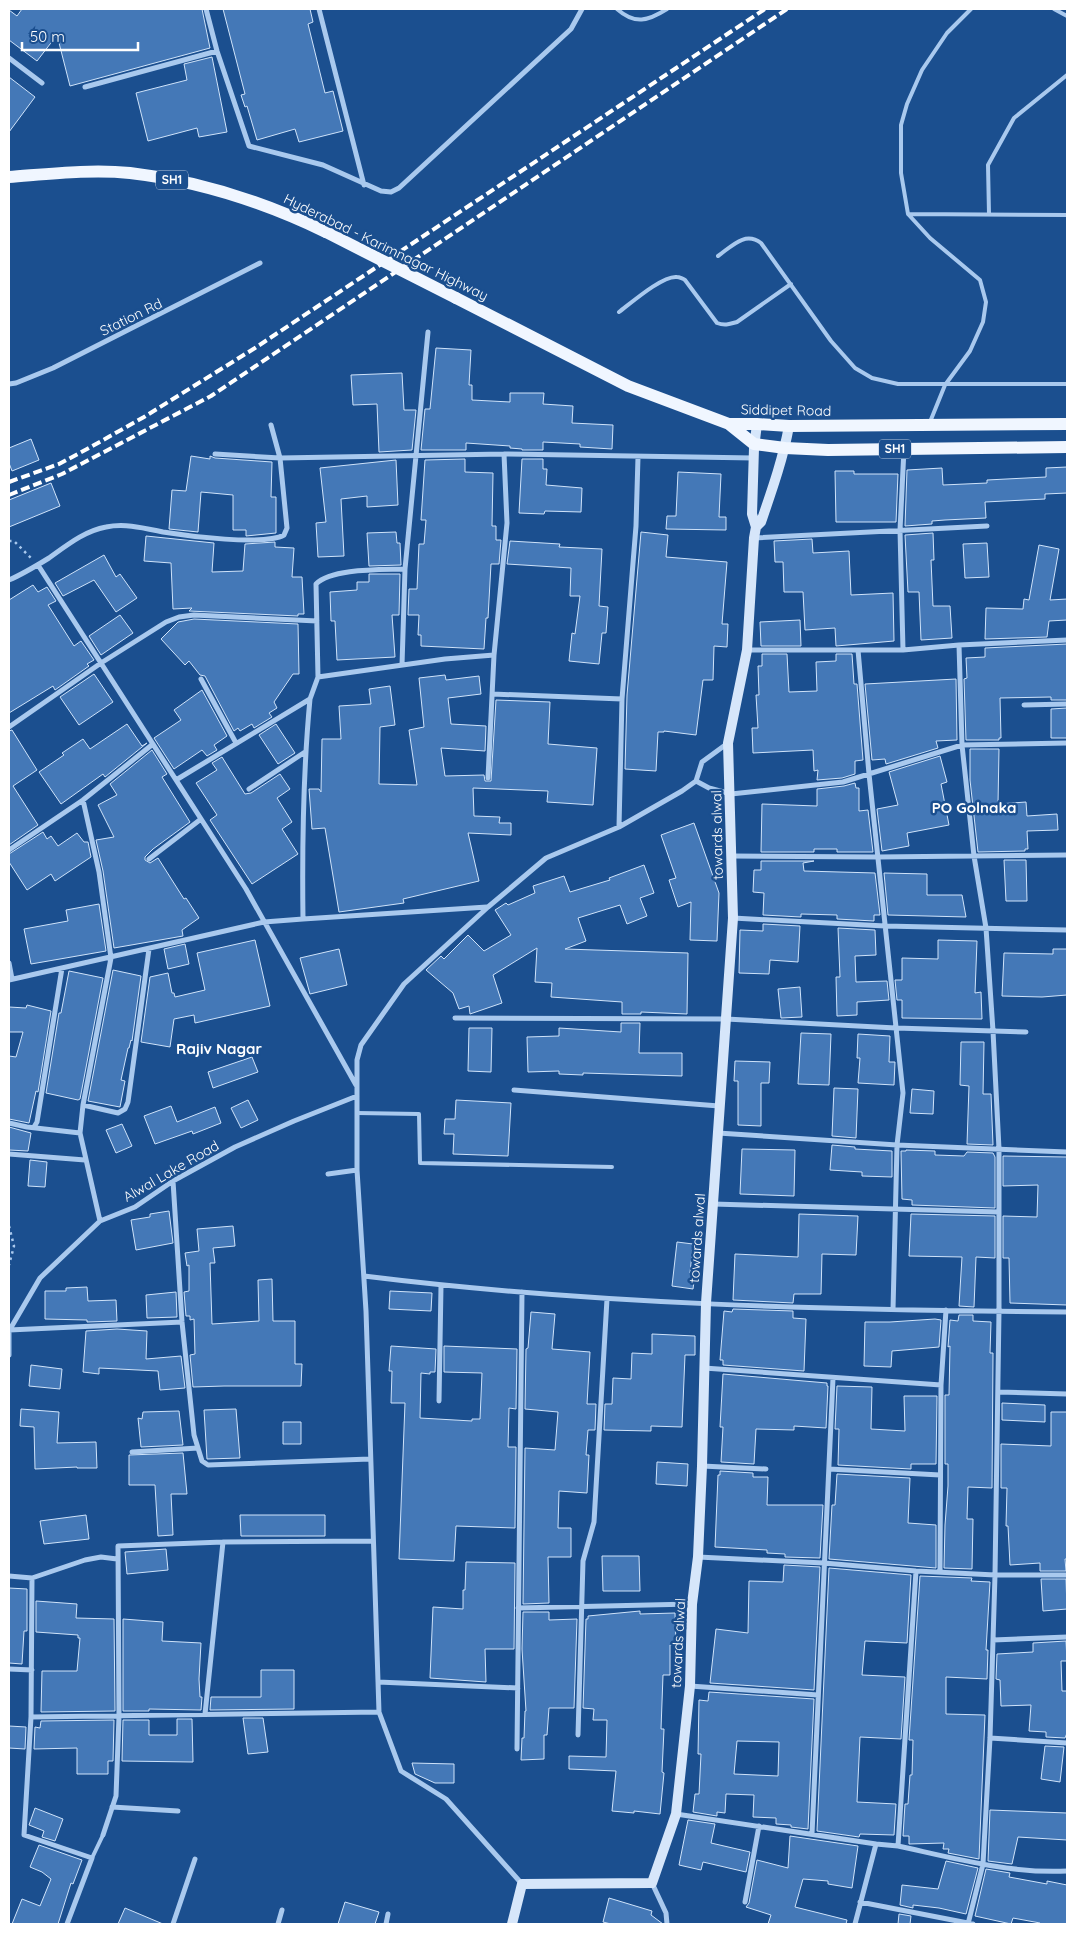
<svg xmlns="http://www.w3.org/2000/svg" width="1076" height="1933" viewBox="0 0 1076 1933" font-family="Quicksand,sans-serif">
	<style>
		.building { fill: #4478b7; stroke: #cfe3fa; fill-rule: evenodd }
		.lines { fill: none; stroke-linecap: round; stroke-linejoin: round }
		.path { stroke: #a9c9ee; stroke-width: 2.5; stroke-dasharray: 2.5 4; stroke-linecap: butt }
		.service { stroke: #a9c9ee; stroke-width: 4 }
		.minor { stroke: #a9c9ee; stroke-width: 5 }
		.secondary { stroke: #d6e6fa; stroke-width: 10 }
		.primary { stroke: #f0f6ff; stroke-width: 12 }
		.rail { stroke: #fff; stroke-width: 4; stroke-dasharray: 9 4; stroke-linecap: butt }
		.primary-bridge { stroke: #f0f6ff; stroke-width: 12 }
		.labels { text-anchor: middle; stroke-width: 5; stroke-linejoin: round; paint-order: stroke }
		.shield { fill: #1b4f8f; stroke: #bbcadd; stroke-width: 1 }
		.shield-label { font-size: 12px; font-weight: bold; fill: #fff }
		.street-label { font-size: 14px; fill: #fff; stroke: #1b4f8f }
		.neighbourhood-label { font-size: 15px; font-weight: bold; fill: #fff; stroke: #1b4f8f }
	</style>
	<rect width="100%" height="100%" fill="#1b4f8f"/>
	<path class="building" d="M22,9H202L210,48L70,86L57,35L37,61L9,40V10L17,16Z
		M223,9H310L313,22L308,24L325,93L333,91L343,131L299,142L295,129L257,140L247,106L245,107L241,95L245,94Z
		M212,57L227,132L199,137L197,128L148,141L136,93L187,80L184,64Z
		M9,77L35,97L9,132Z
		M436,348L471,350L469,385H472V400L510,402V393H544L543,404L573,406L572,423L613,425L612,449L580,447V444L543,442V450H522V449L510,448V446L466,443V450H421L425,409H430Z
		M402,373L404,410H416L412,450L379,452L377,404L353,405L351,375Z
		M31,439L39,460L12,471L9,463V448Z
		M191,456L210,459V456L215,458L272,462L271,497H276V533L246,536V530H233V495L201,492L198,532L169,529L172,490L186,491Z
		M465,459V472L493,473L492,526H496V540H501L499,564H491L488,618H486L484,649L421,646V635H418L419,615H408L409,589H417L419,544H424L426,520H421L425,460Z
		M522,459H543V469H547L546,485L582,488L581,512L545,511L544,514L519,513Z
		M396,460L398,505L367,507V496L341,499L344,556L318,557L316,523L326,522L320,468Z
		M1067,467V493L1045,494V499L985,502L986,518L945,520L932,521V524L905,526L907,470L942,468L943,485L987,483V480L1046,477V468Z
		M835,471H854V474H898L896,522H836Z
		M678,472L721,474L719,517H726V530L666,529L667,516H676Z
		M51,483L60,506L9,527V500Z
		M396,532L397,543H400L401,565L369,566L367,533Z
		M641,532L668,535L666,557L727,562L722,624H728L727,647L714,646L713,680H703L696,735L664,731V732H658L656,771L625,769L627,695Z
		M933,533L934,560H931L933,606H950L952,638L921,640L919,592H908L905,535Z
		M146,536L214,543L212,572L243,571L245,544L275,542V547L294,548L292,577H302L304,614H298V616L189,611L192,608L173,609L171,563L144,561Z
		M812,539L813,553L849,551L851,595L893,593L894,641L836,646L835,628L805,630L803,592H784L783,562H775L774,541Z
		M510,541L560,544L559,547L602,549L599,606L608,607L606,633H602L599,664L569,661L572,633L575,634L580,596H570L571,568L507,564Z
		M987,543L989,577L965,578L963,544Z
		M1039,545L1059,549L1050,600L1067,599V620L1049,621L1047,637L985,639L986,608L1023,609L1024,599L1029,600Z
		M104,555L116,577L120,574L137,598L116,612L94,580L63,596L55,583Z
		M369,574H400L399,615H392L395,657L337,660L335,621H331L330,592L357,590V582H369Z
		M33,585L38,592L47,587L56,601L48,605L74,646L81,641L94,660L87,664L89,666L55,690L53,686L9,713V600Z
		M120,615L133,633L101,655L89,636Z
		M194,619L298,624L299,674H293L274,702L277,708L269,713L272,717L254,728L252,724L240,731L238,728L234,731L205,676L200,675L189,661L185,665L161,639L178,622Z
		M800,620L801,646H761L760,622Z
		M1067,644V700H1051V697L1000,698L1001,738H999V740H966L964,679L967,678L966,658L985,657V648Z
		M762,654H787L789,692L817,691L816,662L836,661V654H852L854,684H857L863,760L855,761V774L842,778L817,780L818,770L814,771L813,750L753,753L752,728H758L756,695H759L758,666H762Z
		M94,674L113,702L79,725L60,697Z
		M445,675L446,680L479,676L481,694L448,698L451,724L486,726L485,751L441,748L445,776L484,775L485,781H491L496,700L550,702L548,744L597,748L593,805L547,802L548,791L473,788L474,816L500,817L499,823H511V835L468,833L479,881L403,899L404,903L339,912L325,828L312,829L309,789H319L321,792L322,739H341L339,706L371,704L369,689L390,686L395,725L380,727L379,784L417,785L409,730L424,727L419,678Z
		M956,679L957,740L936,741L938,748L886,764L885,759L872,760L865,684Z
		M202,690L227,736L214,745L217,750L207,756L202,750L174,769L154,738L181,720L174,710Z
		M1067,708V738H1051V709Z
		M127,724L142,746L147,743L105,777L103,774L61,804L39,772L64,755L62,753L83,739L90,749Z
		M276,724L295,753L278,764L259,735Z
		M12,730L37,770L13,786L38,825L9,845V731Z
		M970,749H999L998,804L1026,802L1027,816L1057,814L1058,830L1027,831L1028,849H1025V851L978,852L970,780Z
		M152,750L167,774L162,777L190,822L153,849L145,857V860L150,863L158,858L184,899L186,898L199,918L182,930L183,936L114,948L103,871L96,840L114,837L98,805L117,795L110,784Z
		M940,756L947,782L941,784L949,825L907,833L909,846L882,851L877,809L898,805L889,772Z
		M222,757L245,794L251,793L280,774L290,789L277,798L292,822L282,829L298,854L252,884L210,820L217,815L196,783L217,770L212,763Z
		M855,783L856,788H859V811L868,810L873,852H837V849H814V852H761L762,804L817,806V789L844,786Z
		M694,823L719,893L717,941L690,940L691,902L678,907L669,880L676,878L661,835Z
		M43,832L47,839L51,836L58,846L77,833L84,842H88L91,857L55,881L51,874L27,890L9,862V854Z
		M1004,860H1026L1027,901H1006Z
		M761,861H814L803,863L804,871L875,873L880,915H874V921L837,919V915L801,914V917L763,915L764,893L753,892L754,870H761Z
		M644,865L654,893L640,898L647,916L627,924L620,905L578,918L586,941L565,949L688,953L687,1014L641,1012V1014H622V1002L551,997L552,983L535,982L537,948L493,975L502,1003L470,1014L469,1006L459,1009L453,993L426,970L441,956L444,959L468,935L484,951L511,935L495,910L506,903L508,905L535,893L533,886L564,876L570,892L610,880L609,878Z
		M884,873L927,874V895H962L966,917L888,915Z
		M99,904L106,951L31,964L24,929L68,921L66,910Z
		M763,924L800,926L798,962L770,960L769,974L739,973L740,930L763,931Z
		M838,928L875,930L876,955L855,956L856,982L887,981L889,1000L857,1002V1015L837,1016L836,977H840Z
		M255,940L270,1006L195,1023L194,1015L174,1019L170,1047L141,1042L150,977L168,973L172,993H174L175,997L205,990L197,953Z
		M938,940L977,941L975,993L981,992L982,1019L902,1018V1000H897L895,980H902V958L938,959Z
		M185,944L189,964L168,969L164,949Z
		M339,949L347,985L310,994L300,958Z
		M1053,949H1067V995L1042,997L1002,996L1004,953L1053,954Z
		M113,970L141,976L132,1041L131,1040L129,1048H128L121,1080L125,1081L120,1107L88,1101Z
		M69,971L103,978L80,1099L78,1100L46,1093L59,1013H61Z
		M800,987L802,1017L781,1018L778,989Z
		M27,1005L51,1011L38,1092L36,1091L29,1123L9,1119V1056L16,1057L23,1032H9V1007L26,1008Z
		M621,1023H640L639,1053H682V1076L583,1073V1075L559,1074V1071L528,1072L527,1037L559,1036V1028L621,1032Z
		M469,1028H492L491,1072L468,1071Z
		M801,1033L831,1034L829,1085L798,1084Z
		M858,1034L890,1036L889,1062H895L894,1085L858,1083L860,1058H857Z
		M961,1042H984L983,1094H991L993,1145L967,1144L969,1086L960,1085Z
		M252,1057L258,1072L213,1088L208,1072Z
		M735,1061L770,1062L769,1083H761V1126L738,1125V1081H734Z
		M834,1088L858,1089L856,1138L832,1136Z
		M912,1089L934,1091L933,1114L910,1113Z
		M248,1100L258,1120L241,1128L231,1108Z
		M456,1100L511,1103L508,1156L453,1154L454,1134H444L445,1119H455Z
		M171,1106L177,1122L215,1107L221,1123L193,1134L192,1131L155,1144L144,1116Z
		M122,1124L132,1146L116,1153L106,1130Z
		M9,1127L31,1133L28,1151L9,1150Z
		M832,1145L855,1147V1149L892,1151V1177L862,1176V1172L830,1170Z
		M742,1149L795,1150L794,1196L740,1194Z
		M906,1150L935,1151V1155L964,1156L967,1152L993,1153L995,1157V1208L912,1205V1200L902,1199L901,1151H906Z
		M1003,1156L1067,1157V1305L1010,1303L1009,1258H1003V1216L1037,1217L1038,1185L1003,1186Z
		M30,1160L47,1162L45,1187L28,1186Z
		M169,1211L173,1243L136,1250L131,1220L150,1217V1214Z
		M799,1214L858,1216L856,1255L822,1254L821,1294H794L793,1303L733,1300L735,1254L798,1257Z
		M911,1214L995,1216V1258L976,1257L974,1307L959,1306L962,1257L909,1256Z
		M233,1226L235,1246L213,1248L215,1263H210L212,1324L259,1321L258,1280L272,1279L273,1321H295V1364H302L301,1386H224L193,1387L190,1355L195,1354L194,1319L190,1320V1316H186L184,1292L189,1291V1265L187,1266L185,1253L199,1251L197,1229Z
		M677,1242L693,1244L690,1273L695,1274L693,1289L672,1286Z
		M87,1287L88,1301L116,1300L117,1321L87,1322V1320L45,1319V1291H66V1288Z
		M390,1291L432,1293L431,1311L389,1309Z
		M176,1292L177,1317L147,1318L146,1295Z
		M733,1309L793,1311V1318L806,1319L804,1371L723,1365V1360H720L724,1311L732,1312Z
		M531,1312L555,1314L552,1349L590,1352L587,1404H596L595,1430H588L586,1455H589L587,1493L559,1491L558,1528H571V1557H548L549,1603L523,1604L525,1448L555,1450L558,1412L525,1409L526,1349L528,1348Z
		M959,1315H973V1321L991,1322L990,1353H993L992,1488L968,1487L967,1519H973L972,1569L944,1568L945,1525L948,1486V1464H945V1395H949L950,1346L948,1347L950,1320L958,1321Z
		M935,1319L941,1320L939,1347L892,1351L891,1367L864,1366L865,1322H890Z
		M117,1329L147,1331L146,1359L181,1356L185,1388L160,1390L158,1371L99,1368V1374L83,1372L86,1331Z
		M652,1334L695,1336V1355H685L682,1427L651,1426V1431L604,1430L605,1404H612L613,1378L631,1379L632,1353L652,1354Z
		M391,1346L436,1349L435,1372H430V1374L421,1373L420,1418L472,1421V1419H480L482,1373L444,1372V1346L517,1349L516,1409L509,1408L508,1447H516L515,1528L456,1526L454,1561L399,1559L405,1403H391L392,1371H389Z
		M31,1365L62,1369L60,1389L29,1386Z
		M723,1374L827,1383V1386H828L826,1428L794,1426V1430L756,1429L754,1464L721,1462L723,1427H720Z
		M837,1386L872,1387L871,1429L905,1431L904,1396H937L936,1464H911V1469L838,1465L839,1429H835Z
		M1002,1403L1045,1405V1422L1002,1420Z
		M21,1409L59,1412L57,1443L96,1442L97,1468H77V1467L35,1469L34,1427L20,1426Z
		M236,1409L240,1458L207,1459L204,1410Z
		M179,1411L183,1445L141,1447L138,1418L142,1419L143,1412Z
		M1051,1412H1067V1559H1065L1066,1571H1040V1563L1010,1565L1008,1526H1006L1007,1488H1001V1444L1051,1446Z
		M283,1422H301V1444H283Z
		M183,1453L187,1494H171L173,1535L158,1536L155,1485H129V1455Z
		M657,1462L688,1464L687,1486L656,1484Z
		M720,1471L753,1473V1477H768L767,1505H823L820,1558L785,1557V1554L767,1553V1550L715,1547L718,1475H720Z
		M837,1474L910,1478L908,1523L936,1525V1568L829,1559L832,1505H835Z
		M86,1515L89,1539L44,1544L40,1521Z
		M240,1515H325V1536H241Z
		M166,1549L168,1570L127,1574L125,1552Z
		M602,1556H639L640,1591H603Z
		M466,1562L515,1563L514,1649H485L486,1682L430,1678L433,1607L463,1609V1590H465Z
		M784,1565L820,1567L814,1690L710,1683L716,1629L748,1633L749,1581L783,1582Z
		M829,1568L911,1575L907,1643L865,1641L862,1675L905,1677L901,1739L860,1737L857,1802L896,1804L894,1835L860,1834L859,1837L817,1831Z
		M920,1576L972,1578L971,1581L990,1582L986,1650H988L987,1679L946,1677V1714L985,1715L979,1859L948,1853L949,1849H943L944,1843L909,1844V1836H903L905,1804H908L910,1775H912L913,1740H909Z
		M1041,1579H1066L1067,1609L1043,1611Z
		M9,1588L27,1589V1631H24L22,1664L9,1663Z
		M36,1601L77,1604L76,1618L114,1619L115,1711L41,1712L42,1671H77L80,1638H78V1635L36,1632Z
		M640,1611V1614L675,1613L676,1645H670V1675H663L661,1729H664L662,1772L664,1773L660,1814L634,1811V1813L612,1811L616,1771L569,1769V1756L606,1757L607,1720H593L594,1709L583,1708L586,1619H588V1616Z
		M523,1612H549V1620L577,1619L574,1708H549L547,1735H544V1759L521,1760L522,1738H524L525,1711H526L522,1649Z
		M123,1619L163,1622L162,1641L201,1643L199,1679L200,1697H202L201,1710L149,1709V1711H123Z
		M1066,1641L1067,1661H1061L1062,1691H1067V1733L1065,1738L1046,1737V1732L1029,1731L1031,1705L1001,1706L1000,1680L996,1679L997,1654L1033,1652V1643Z
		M261,1670H294V1709L210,1710L211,1697H261Z
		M709,1692L814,1699L808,1829L791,1827V1825L776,1824V1818L753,1817L754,1795L726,1794L725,1813L717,1812V1816L693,1812L695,1794H699L701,1754H698L699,1700L708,1701ZM737,1741L779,1742L778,1776L734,1774Z
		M243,1718H263L268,1752L248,1754Z
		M177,1719H192L193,1762L122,1761L123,1720H149V1735H177Z
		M114,1720L113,1761H108V1774H77V1748L34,1749L35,1727L40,1728L41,1721Z
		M9,1726L26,1727L25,1749L9,1748Z
		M1045,1746L1064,1747L1060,1782L1041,1779Z
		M412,1763L454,1764V1783H435L415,1774Z
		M35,1808L63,1819L55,1841L42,1837L44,1831L29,1825Z
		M990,1810L1067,1813V1840L1018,1837L1012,1864L988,1861Z
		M688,1820L715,1824L711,1843L750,1852L746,1872L703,1862L701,1870L679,1865Z
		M790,1836L858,1846L852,1888L828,1884V1881L803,1879L795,1907L847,1920L846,1924H768L771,1915L746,1907L749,1903L757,1860L788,1868Z
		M39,1845L82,1860L73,1884L71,1883L58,1924H12L22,1899L40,1906L51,1879L42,1872L30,1867Z
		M946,1861L978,1868L966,1914L939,1908L913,1905V1908L900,1905L902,1885L938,1889Z
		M986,1869L1010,1873L1009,1877L1047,1884V1881L1067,1885V1924H1040V1923L1013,1918L1011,1924L975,1916Z
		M609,1898L652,1911L651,1915L663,1924H611L603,1922Z
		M345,1902L379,1912L375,1924H338Z
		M125,1908L163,1924H118Z
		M899,1914L911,1916L910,1924H898Z"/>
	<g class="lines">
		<path class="path" d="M9,541H14L32,559
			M9,1226L14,1246L9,1265"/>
		<path class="service" d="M617,9C635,25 648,21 667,9
			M1054,9L1067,16
			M908,214L1067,215
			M989,214L988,165L1014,118L1067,75
			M718,256C732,246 745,231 761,243L831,341L855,368L872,378L898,384H1067
			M619,312C631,303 663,275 677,277C679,277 684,279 685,280L717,323C725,326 730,324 737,322L791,284
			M930,422L945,385L970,351L983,322L986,302L980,280L930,238L908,214L901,173V125L907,104L922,70L947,33L971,9
			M357,1113L419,1114L420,1163L612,1167
			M92,1858L103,1835"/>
		<path class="minor" d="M206,9L217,51L249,146L323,165L381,191L391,192L399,188L571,29L582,9
			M319,9L364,185
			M9,58L42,83
			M85,87L217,51
			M9,384L16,383L53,368L260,263
			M215,454L280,458L504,454L754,458
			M754,538L987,526
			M38,565L246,889L356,1085
			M9,580C23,574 36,566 49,558C66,546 84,531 106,527C125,523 144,528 163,532C187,536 264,546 284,535L287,528L280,458L271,425
			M959,645L962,745L974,856L986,928L993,1031L999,1149V1311L995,1575L990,1738L983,1864L968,1924
			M747,650H903L959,645L1067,640
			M858,650L869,774L903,1093L897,1145L893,1310
			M903,650L900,530L904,449
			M402,665L405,569L428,332
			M318,677L316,584C332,568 382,570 405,569
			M201,679L236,743
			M492,694L622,699
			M1024,705L1067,704
			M9,727L101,663L166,622L179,617L194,615L317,621
			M728,743L702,762L696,781L709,788L731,794L843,782L962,745L1067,743
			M488,778L494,655L507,523L504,454
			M176,780L310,699L318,677L445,659L494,655
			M249,789L305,752
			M83,800L99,872L111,958L83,1105L80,1133L100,1221
			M619,827L622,699L636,526L638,457
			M9,850L83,800L153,744
			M732,856L878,857L1067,855
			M149,859L201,819
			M733,918L885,926L1067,930
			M303,919L487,907
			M9,963L12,979
			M9,980L264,922L303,919C302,845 303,772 310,699
			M455,1018L726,1019L896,1028L1026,1032
			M514,1090L719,1106
			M83,1105L118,1113L125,1109L128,1102L149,949
			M9,1123L27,1127L80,1133
			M34,1127L37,1122L62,968
			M718,1133L897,1145L1067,1152
			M9,1154L85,1160
			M328,1174L357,1170
			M173,1181L182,1322L194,1435L202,1461L208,1465L370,1459
			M713,1204L999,1212
			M364,1276C597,1305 833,1310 1067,1312
			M9,1330L182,1322
			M9,1331L40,1278L100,1221L135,1207L173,1181L235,1147L294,1121L357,1096
			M9,1355V1330
			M704,1368L941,1385
			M998,1392L1067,1394
			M439,1401L441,1286
			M132,1452L198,1448
			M702,1466L766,1469
			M829,1469L940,1475
			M698,1557L824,1563L916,1571L995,1575H1067
			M940,1571L941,1385L946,1310
			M9,1576L32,1578L85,1560L101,1557L117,1559
			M32,1578L31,1717L24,1835L92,1858L67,1924
			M518,1608L692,1604
			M993,1640L1067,1637
			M9,1669L32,1670
			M378,1682L518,1688
			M690,1686L818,1695
			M205,1714L223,1542
			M31,1717L379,1712
			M578,1735L583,1561L594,1522L607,1299
			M990,1738L1067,1743
			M517,1749L522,1292
			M112,1807L178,1811
			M676,1814L876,1844
			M812,1834L833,1378
			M103,1835L116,1796L119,1716L118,1546L223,1542L373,1541
			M898,1846C953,1858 1011,1874 1067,1871
			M652,1883L666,1913L667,1924
			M522,1884L446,1799L401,1771L379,1712L366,1311L357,1170V1060L361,1045L404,984L488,907L546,858L619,827L682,791L696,781
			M745,1902L759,1826
			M860,1902L973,1924
			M173,1924L195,1859
			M278,1924L282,1910
			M386,1924L388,1914
			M855,1924L876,1844L898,1846L916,1571"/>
		<path class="secondary" d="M756,527L761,522C772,490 783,459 789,426
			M512,1924L522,1884L652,1883L676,1814L690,1686L692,1604L698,1557L702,1466L706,1303L733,918L728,743L747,650L754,538L756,527L752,514L754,448L757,424"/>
		<path class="primary" d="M9,177C49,174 91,169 130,173C200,181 264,202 326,232
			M456,298L628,386L729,424L754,444L785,448L828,450L1067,447
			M729,424H757L789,426L1067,424"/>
		<path class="rail" d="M9,482L59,464L89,448L144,417L255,348L765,9
			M9,495L62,474L211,396L787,9"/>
		<path class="primary-bridge" d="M326,232L456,298"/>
	</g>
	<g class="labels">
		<g class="shield">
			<rect x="156" y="170.5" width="32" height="19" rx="4"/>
			<rect x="879" y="439.5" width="32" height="19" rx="4"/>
		</g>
		<g class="shield-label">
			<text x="172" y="184">SH1</text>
			<text x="895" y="453">SH1</text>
		</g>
		<g class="street-label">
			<text transform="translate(386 247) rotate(26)" y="5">Hyderabad - Karimnagar Highway</text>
			<text transform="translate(131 317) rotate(-26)" y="5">Station Rd</text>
			<text transform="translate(786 410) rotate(1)" y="5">Siddipet Road</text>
			<text transform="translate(717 835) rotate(-91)" y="5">towards alwal</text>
			<text transform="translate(171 1171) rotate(-30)" y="5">Alwal Lake Road</text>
			<text transform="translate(697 1238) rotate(-86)" y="5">towards alwal</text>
			<text transform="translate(678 1643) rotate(-87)" y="5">towards alwal</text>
		</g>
		<g class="neighbourhood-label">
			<text x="974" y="813">PO Golnaka</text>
			<text x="219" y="1054">Rajiv Nagar</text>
		</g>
	</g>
	<rect width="1076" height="1933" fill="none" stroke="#ffffff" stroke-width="20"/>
	<path d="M22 42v8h116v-8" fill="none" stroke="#ffffff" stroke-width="2.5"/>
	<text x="30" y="42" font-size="15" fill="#ffffff" stroke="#1b4f8f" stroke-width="4" paint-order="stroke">50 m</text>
</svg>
